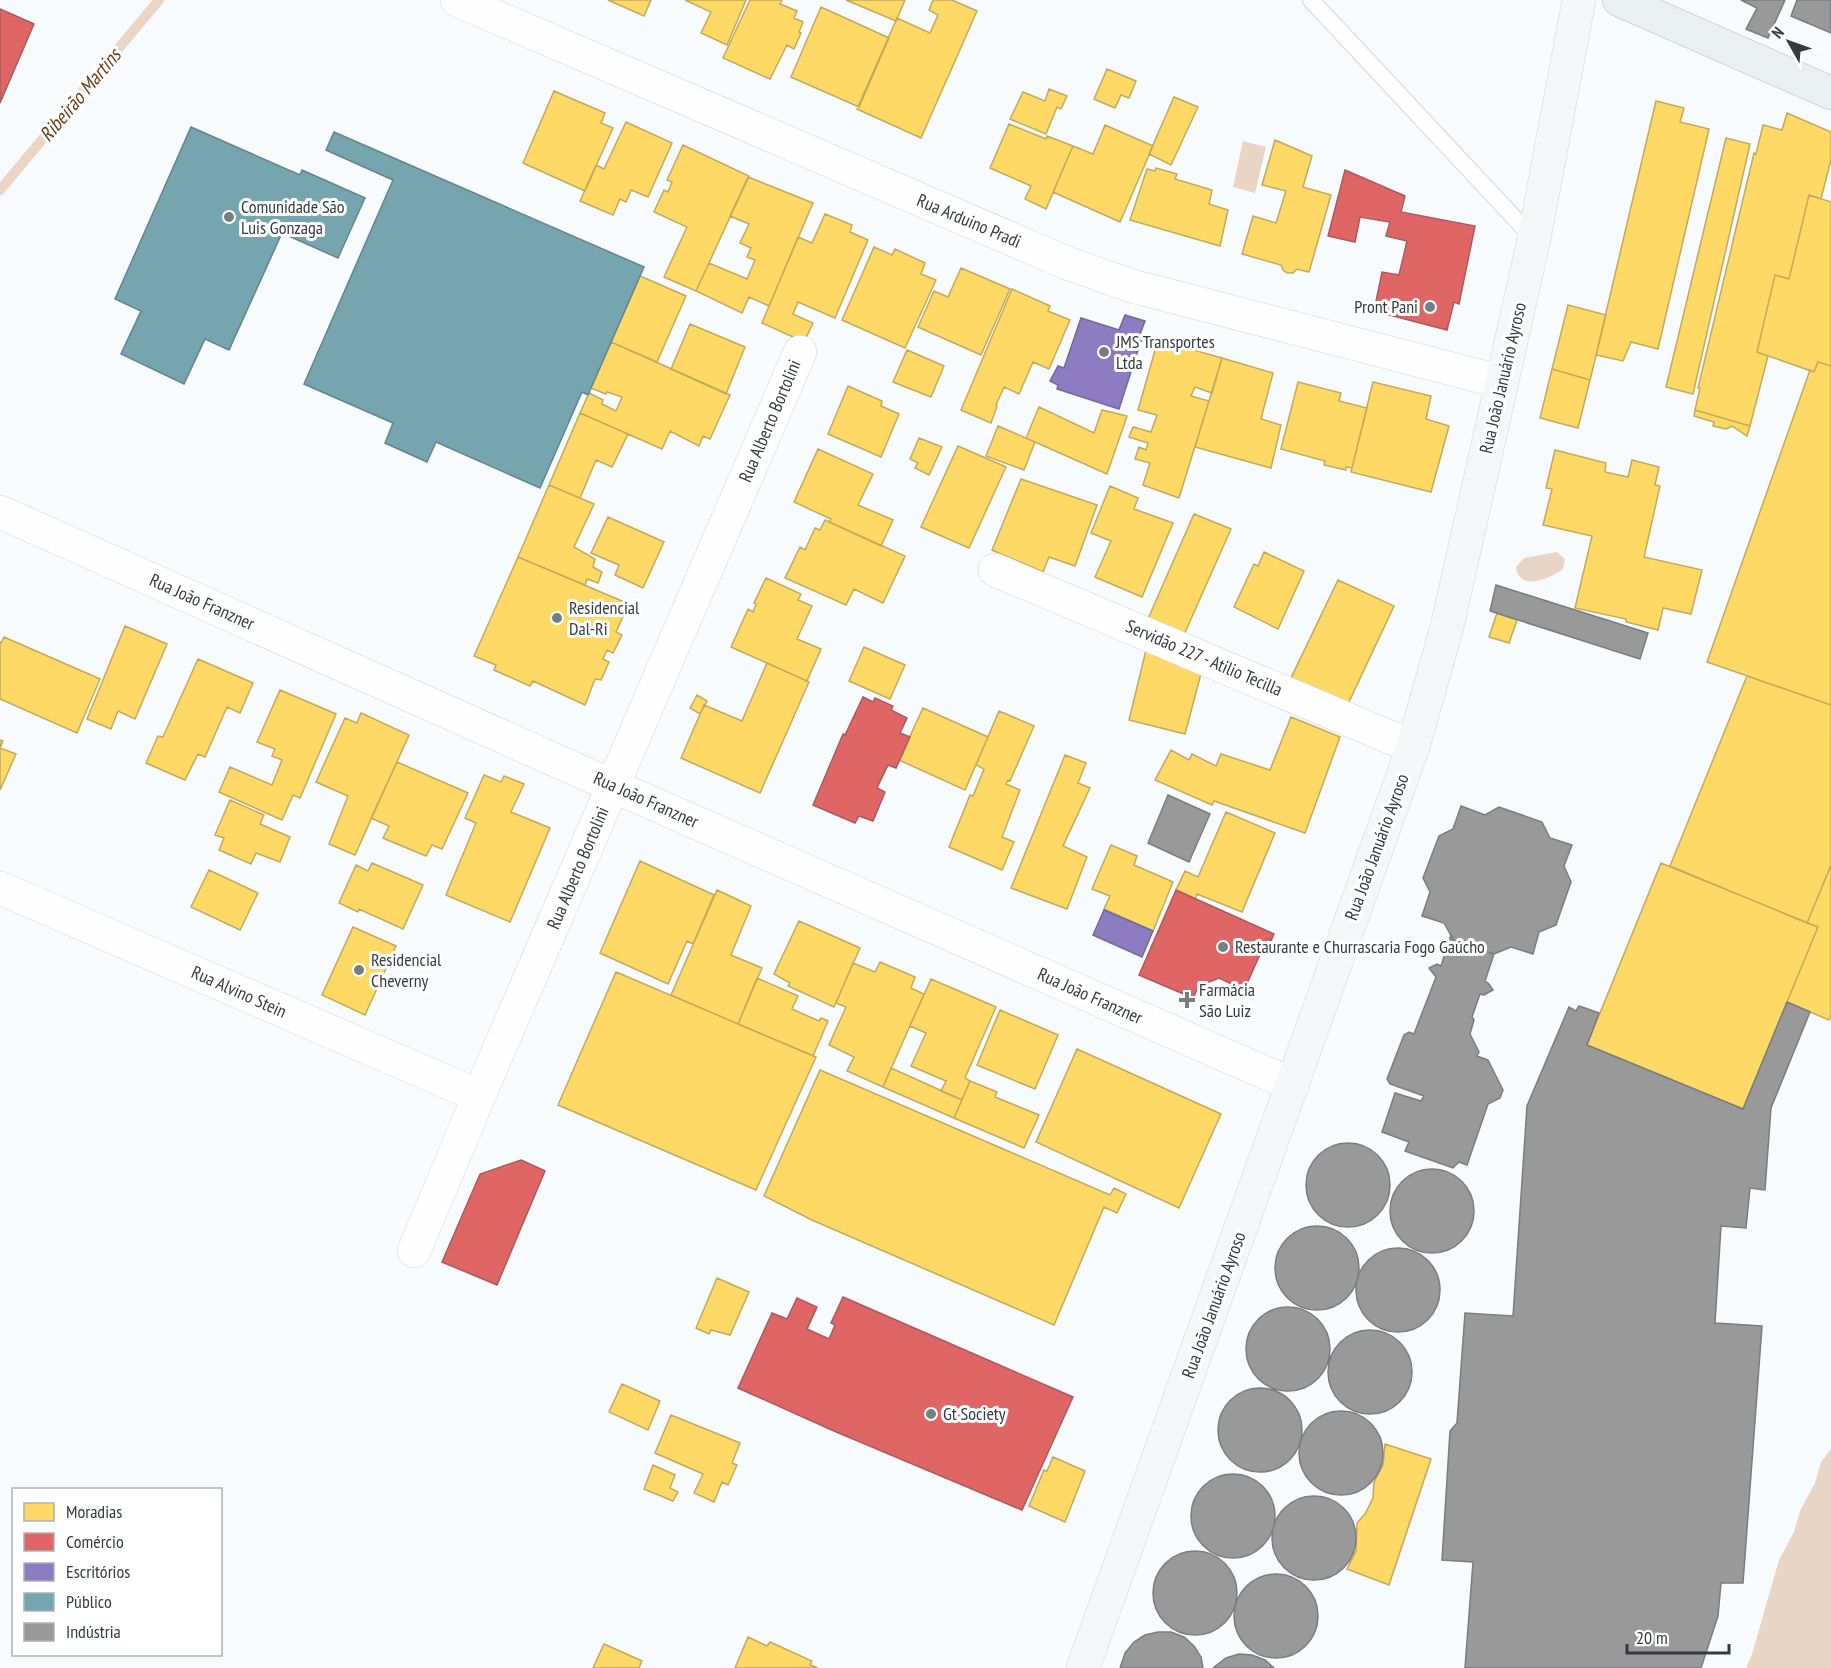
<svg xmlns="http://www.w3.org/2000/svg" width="1831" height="1668" viewBox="0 0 1831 1668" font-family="'PT Sans Narrow',sans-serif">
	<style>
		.water { fill: #ead5c4 }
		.homes { fill: #ffd966; stroke: #c1aa5b; stroke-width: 1.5 }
		.shops { fill: #e06666; stroke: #ac595b; stroke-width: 1.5 }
		.offices { fill: #8e7cc3; stroke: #72689c; stroke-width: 1.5 }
		.public { fill: #76a5af; stroke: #61858e; stroke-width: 1.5 }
		.industry { fill: #999; stroke: #7a7d7e; stroke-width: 1.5 }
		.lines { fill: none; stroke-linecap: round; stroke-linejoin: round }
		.stream { stroke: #ead5c4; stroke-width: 10 }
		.lane-casing { stroke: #d0d6da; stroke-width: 18 }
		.street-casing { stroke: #d0d6da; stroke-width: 34 }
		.secondary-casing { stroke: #d0d6da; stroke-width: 34 }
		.primary-casing { stroke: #b1bdc3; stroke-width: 34 }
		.lane { stroke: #fefeff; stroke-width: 16 }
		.street { stroke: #fefeff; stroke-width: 33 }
		.secondary { stroke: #f4f7f8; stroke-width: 33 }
		.primary { stroke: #eaeff2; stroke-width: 33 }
		.poi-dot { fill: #777e82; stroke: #fff; stroke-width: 2 }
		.labels { text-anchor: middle; stroke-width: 6; stroke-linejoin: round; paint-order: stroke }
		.poi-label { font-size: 18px; fill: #313b40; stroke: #fff; text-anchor: start }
		.street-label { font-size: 18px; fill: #313b40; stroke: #fff }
		.water-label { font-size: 20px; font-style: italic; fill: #693f17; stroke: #fff }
	</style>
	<rect width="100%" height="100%" fill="#f8fbfd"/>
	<path class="water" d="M1243,141L1266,147L1255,193L1233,187Z
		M1557,552L1565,559L1563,569C1550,579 1519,592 1516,567L1524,558Z
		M1831,1449V1668H1746L1752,1654L1779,1560L1794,1532L1800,1511L1815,1483L1821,1462Z"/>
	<path class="homes" d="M608,0H651L644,16Z
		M685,0H746L727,45L701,33L711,12Z
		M750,0H782L780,4L797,11L794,18L803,22L799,32L801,33L794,49L787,45L770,79L723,58Z
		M846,0H905L896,21Z
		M933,0H952L977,11L921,138L857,109L897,18L930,33L938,15L929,10Z
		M821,7L889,38L859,107L791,77Z
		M1107,69L1136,81L1129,98L1121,95L1115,108L1094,99Z
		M1049,89L1067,96L1061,109L1057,107L1046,134L1010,119L1023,92L1045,101Z
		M554,91L605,113L601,123L613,128L585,191L523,163Z
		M1174,97L1198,107L1171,165L1149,154Z
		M1656,101L1684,108L1680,122L1709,129L1658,349L1631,342L1623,361L1596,355Z
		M1787,113L1831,132V159L1821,199L1809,195L1789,279L1775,275L1757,352L1768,356L1750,426L1695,410L1700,388H1698L1754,153L1756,154L1763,125L1782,130Z
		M626,122L672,143L648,197L631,190L626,202L620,199L613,215L580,201L596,165L604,169Z
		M1009,124L1046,139L1047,136L1073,146L1046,209L1025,199L1031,186L990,168Z
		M1105,125L1153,146L1120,222L1053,192L1073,146L1093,154Z
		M1726,138L1750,144L1693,394L1666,387Z
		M1275,140L1312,156L1303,187L1331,195L1309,272L1297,269L1293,273H1287L1283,270L1281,265L1242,254L1253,216L1276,223L1286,191L1262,185Z
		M683,145L749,176L696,291L664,277L687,227L654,212L664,190L668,192L672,182L667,180Z
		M1156,168L1177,174L1175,179L1212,190L1209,204L1228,210L1220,246L1130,220L1147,169L1155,171Z
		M748,177L813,203L769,306L749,297L742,313L696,291L709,263L747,279L755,260L747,257L751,248L740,243L749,224L730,216Z
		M1809,195L1831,202V366L1818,362L1814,372L1757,352L1775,275L1789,279Z
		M825,214L852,225L850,232L868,240L835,318L798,302L793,314L813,323L804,342L762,323L798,237L812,243Z
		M874,247L892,255L895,249L925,263L921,274L936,280L905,348L842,320Z
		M961,268L1010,289L981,355L918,327L934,291L948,297Z
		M640,276L686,296L657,362L611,342Z
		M1012,289L1050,306L1048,311L1070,320L1049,369L1033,362L1019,394L1004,387L996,405L997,406L991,423L961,410Z
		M1568,305L1606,315L1590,380L1552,369Z
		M690,324L745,347L726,394L671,369Z
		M1158,340L1222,358L1212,393L1195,387L1191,396L1209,401L1179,498L1143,485L1150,463L1135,459L1139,447L1146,450L1148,443L1129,437L1133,427L1151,432L1157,415L1138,410Z
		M611,342L730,395L710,439L703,436L699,446L670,431L662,449L580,413L589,393L603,400L602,404L616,411L622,397L607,392L606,394L591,388Z
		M907,350L944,366L931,397L893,382Z
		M1222,358L1273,373L1261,419L1281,425L1271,468L1195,447Z
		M1818,362L1831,366V705L1707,662L1810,370L1814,372Z
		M1552,369L1590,380L1578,428L1540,418Z
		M1298,382L1341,393L1339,401L1367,408L1352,468L1346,467V470L1324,465L1325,461L1281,449Z
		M1373,382L1431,396L1426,419L1449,426L1431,492L1351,472Z
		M848,386L882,401L881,406L899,414L881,457L828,434Z
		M1039,407L1094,433L1102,410L1127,416L1107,474L1026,438Z
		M1695,410L1750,426L1747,436L1732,426L1726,429L1713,426L1714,422L1694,416Z
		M580,413L628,434L612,467L596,460L580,498L549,485Z
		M998,426L1035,442L1024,470L986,456Z
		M919,438L942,447L929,475L915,468L918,463L910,459Z
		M958,446L1006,467L969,548L921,527Z
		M818,449L873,474L858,505L893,520L881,546L829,522L831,519L794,502Z
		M1555,450L1606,463L1605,472L1628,477L1632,460L1659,467L1655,485L1660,486L1644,557L1702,570L1691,614L1663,608L1658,630L1626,622V619L1575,608L1592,536L1543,525L1552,489L1546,488Z
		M1021,479L1097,505L1075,566L1049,557L1043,572L992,550Z
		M549,485L594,504L574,547L595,559L593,567L602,572L598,583L587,579L585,585L518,557Z
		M1110,486L1138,498L1134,509L1173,523L1142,597L1095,577L1111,541L1091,533Z
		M1194,514L1231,529L1183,637L1147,621Z
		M608,517L664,542L643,588L615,575L619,565L591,553Z
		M825,520L905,556L883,603L854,589L846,605L785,578L800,547L805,550L815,528L820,530Z
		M1264,552L1304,571L1278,629L1234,607L1254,564L1258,566Z
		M518,557L629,604L616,632L622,635L613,653L607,650L603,659L609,662L601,680L595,679L585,705L533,681L530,686L494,670L496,665L474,656Z
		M766,578L801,594L798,600L812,606L797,639L821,649L807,681L731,647L748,609L753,612L756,604L754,603Z
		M1338,580L1394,606L1348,704L1291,678Z
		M1497,613L1517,620L1509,643L1489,637Z
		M125,626L167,644L135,719L118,711L111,729L87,719Z
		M4,637L100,679L77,733L0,699V642L1,643Z
		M1147,646L1202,670L1185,734L1129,720Z
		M864,647L905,665L890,699L849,681Z
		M198,659L253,683L240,713L227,707L205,757L198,754L185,780L146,763L158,736L163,737Z
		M767,663L809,682L760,793L681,758L704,705L742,721Z
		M1747,676L1831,705V865L1807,923L1670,866Z
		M280,690L336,714L300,798L293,795L282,820L219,792L230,767L272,785L282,760L272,756L275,749L257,742Z
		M697,695L707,701L700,714L690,708Z
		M923,708L988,737L965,790L899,760Z
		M999,711L1034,726L1010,781L1008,780L1006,784L1020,790L1002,837L1014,842L1002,870L949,847L970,795L973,796L984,769L976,765Z
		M361,713L409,735L355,855L329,844L348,796L316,782L345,718L357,723Z
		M1291,717L1340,737L1305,833L1214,801L1212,805L1155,780L1171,750L1189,760L1192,754L1216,766L1221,754L1270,770Z
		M0,740L3,741L0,748L16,754L0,790Z
		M1065,755L1086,763L1078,783L1090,788L1063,846L1087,857L1067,909L1011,888Z
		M397,762L468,793L442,849L432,845L426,856L383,838L389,826L371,818Z
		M484,775L501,782L504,776L524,784L511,812L550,828L510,922L446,895L476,823L465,818Z
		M230,800L264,815L260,824L290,837L280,862L256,853L251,864L219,850L224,838L215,835Z
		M1226,812L1275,833L1242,912L1197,894L1195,899L1176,890L1185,871L1198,877Z
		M1111,845L1137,856L1134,865L1173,882L1153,931L1104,909L1110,896L1092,889Z
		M640,861L714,895L693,944L687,941L668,984L600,953Z
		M372,863L423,885L403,929L359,909L358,912L339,903L356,865L368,871Z
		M1661,863L1818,927L1743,1109L1587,1045Z
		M1831,865V1015L1829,1020L1787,1002L1818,927L1807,923Z
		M209,870L258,893L240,930L191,907Z
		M717,890L751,906L731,955L762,968L738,1024L671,995Z
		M799,921L860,948L834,1007L788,986L790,983L774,974Z
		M353,927L396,946L365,1015L322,995Z
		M880,962L915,977L911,988L924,994L883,1087L847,1071L854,1057L829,1045L846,1007L836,1003L853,963L875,972Z
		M616,972L816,1057L756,1190L558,1105Z
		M757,978L798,996L792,1009L819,1021L821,1018L828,1021L813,1056L738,1024Z
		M931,979L996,1007L965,1078L970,1081L962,1100L941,1091L946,1081L911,1066L926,1033L910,1026Z
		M1000,1010L1058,1035L1035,1089L977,1065Z
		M1077,1049L1221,1114L1179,1208L1036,1142Z
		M891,1068L962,1100L954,1118L883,1087Z
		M820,1070L1110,1195L1114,1188L1126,1194L1117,1213L1104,1207L1054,1325L812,1220L764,1196Z
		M970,1081L997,1092L995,1097L1039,1115L1024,1148L954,1118Z
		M717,1278L749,1292L730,1335L711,1330L709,1334L696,1328Z
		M622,1384L660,1401L648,1430L609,1412Z
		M671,1415L740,1443L732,1463L737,1465L728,1485L722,1482L714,1502L694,1493L703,1474L655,1453Z
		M1385,1444L1431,1459L1389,1585L1347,1569L1356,1551L1357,1523L1365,1514L1373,1498L1374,1482L1383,1465Z
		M1053,1457L1085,1471L1065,1522L1029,1506L1044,1470L1047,1471Z
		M653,1465L675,1475L670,1488L678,1492L673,1501L644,1489Z
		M748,1637L767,1646L770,1642L812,1661L810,1665L818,1668H735Z
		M604,1644L642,1661L639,1668H593Z"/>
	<path class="shops" d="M0,9L34,24L0,103Z
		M1345,170L1405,196L1401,212L1475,226L1459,304L1454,302L1447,330L1374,311L1382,272L1399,275L1407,241L1386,236L1390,222L1360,217L1355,242L1328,236Z
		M863,697L873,702L875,698L893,706L891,710L907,718L900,733L910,737L896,768L888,765L877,788L885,792L873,821L859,816L855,823L813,805L843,734L845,735Z
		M1176,890L1274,934L1271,941L1267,939L1244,990L1219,978L1199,986L1193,998L1139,975Z
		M521,1160L545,1171L497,1285L442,1262L480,1174Z
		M843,1297L1073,1397L1022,1510L834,1431L738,1388L772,1313L787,1319L797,1298L817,1307L807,1329L829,1339L835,1325L831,1323Z"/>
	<path class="offices" d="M1125,315L1145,321L1139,337L1142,338L1119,409L1057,389L1058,385L1050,381L1058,366L1064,368L1081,318L1119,330Z
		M1104,910L1153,931L1142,957L1093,935Z"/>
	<path class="public" d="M191,127L300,175L302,170L365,198L338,258L282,233L229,350L205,339L184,384L121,354L141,311L115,299Z
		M334,132L644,267L588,395L582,392L540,488L436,442L427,462L385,443L393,423L304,384L393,180L326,150Z"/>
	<path class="industry" d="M1741,0H1785L1768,38L1746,29L1757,8Z
		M1797,0H1831V33L1791,16Z
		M1496,585L1648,633L1640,659L1490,611Z
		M1168,795L1210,814L1189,862L1148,843Z
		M1461,806L1485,815L1499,807L1542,822L1550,838L1572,845L1564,866L1571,882L1556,925L1539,932L1533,954L1511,947L1494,954L1454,941L1444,923L1422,916L1430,892L1423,878L1439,836L1453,829Z
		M1451,935L1454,941L1494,954L1485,981L1489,984L1493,990L1484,995L1480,994L1472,1017L1474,1020L1470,1034L1479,1052L1477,1056L1488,1060L1503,1090L1500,1098L1488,1104L1467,1165L1459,1162L1453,1168L1405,1151L1409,1142L1382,1132L1395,1093L1421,1101L1424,1096L1390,1084L1387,1079L1404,1035L1409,1032L1414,1034L1436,977L1429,968L1437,964L1441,966Z
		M1787,1002L1810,1012L1771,1108L1765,1190L1750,1188L1746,1228L1721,1226L1715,1323L1762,1326L1743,1583H1721L1718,1616L1701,1668H1465L1473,1562L1442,1560L1450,1431L1457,1423L1465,1313L1513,1316L1527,1106L1569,1007L1576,1011L1579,1006L1599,1013L1587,1045L1743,1109Z
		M1306 1185a42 42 0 1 1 84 0a42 42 0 1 1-84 0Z
		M1390 1211a42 42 0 1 1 84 0a42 42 0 1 1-84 0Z
		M1275 1268a42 42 0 1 1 84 0a42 42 0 1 1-84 0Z
		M1356 1290a42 42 0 1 1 84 0a42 42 0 1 1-84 0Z
		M1246 1349a42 42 0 1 1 84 0a42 42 0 1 1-84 0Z
		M1328 1372a42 42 0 1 1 84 0a42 42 0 1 1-84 0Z
		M1218 1430a42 42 0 1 1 84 0a42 42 0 1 1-84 0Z
		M1299 1453a42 42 0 1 1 84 0a42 42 0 1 1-84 0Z
		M1191 1516a42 42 0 1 1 84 0a42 42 0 1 1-84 0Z
		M1272 1538a42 42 0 1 1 84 0a42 42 0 1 1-84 0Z
		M1153 1593a42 42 0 1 1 84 0a42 42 0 1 1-84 0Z
		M1234 1616a42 42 0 1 1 84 0a42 42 0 1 1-84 0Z
		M1158,1632H1171L1184,1637L1194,1646L1201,1657L1203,1668H1120L1125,1653L1134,1642L1145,1635Z
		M1239,1654L1252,1655L1265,1660L1274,1668H1213L1226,1658Z"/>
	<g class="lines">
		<path class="stream" d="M0,190L159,0"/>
		<g class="lane-casing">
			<path id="lane" d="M1311,0L1534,239"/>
		</g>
		<g class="street-casing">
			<path id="street" d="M457,0L1067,263L1132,286L1502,382
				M0,512L613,786L1293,1085
				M995,570L1413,747
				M0,888L479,1096
				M414,1251L479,1096L800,352"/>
		</g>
		<g class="secondary-casing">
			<path id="secondary" d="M1083,1668L1413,747L1447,627L1502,382L1534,239L1579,0"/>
		</g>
		<g class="primary-casing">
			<path id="primary" d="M1619,0L1831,93"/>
		</g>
		<use href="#lane" class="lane"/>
		<use href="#street" class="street"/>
		<use href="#secondary" class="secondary"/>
		<use href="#primary" class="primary"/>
	</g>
	<g class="poi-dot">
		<circle cx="229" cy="217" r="6"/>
		<circle cx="1430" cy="307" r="6"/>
		<circle cx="1104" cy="352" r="6"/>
		<circle cx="557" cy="618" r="6"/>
		<circle cx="1223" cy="947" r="6"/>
		<circle cx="359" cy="970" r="6"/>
		<path d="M1184 991h6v6h6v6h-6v6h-6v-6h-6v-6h6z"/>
		<circle cx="931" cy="1414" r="6"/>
	</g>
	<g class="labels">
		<g class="poi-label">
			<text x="241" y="213">Comunidade São<tspan x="241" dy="21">Luis Gonzaga</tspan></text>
			<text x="1418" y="313" text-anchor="end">Pront Pani</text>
			<text x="1116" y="348">JMS Transportes<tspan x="1116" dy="21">Ltda</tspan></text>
			<text x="569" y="614">Residencial<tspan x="569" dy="21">Dal-Ri</tspan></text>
			<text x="1235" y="953">Restaurante e Churrascaria Fogo Gaúcho</text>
			<text x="371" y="966">Residencial<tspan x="371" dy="21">Cheverny</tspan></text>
			<text x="1199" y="996">Farmácia<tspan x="1199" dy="21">São Luiz</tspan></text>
			<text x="943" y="1420">Gt Society</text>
		</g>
		<g class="street-label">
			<text transform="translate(969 221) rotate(23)" y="6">Rua Arduino Pradi</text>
			<text transform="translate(1503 378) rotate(-77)" y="6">Rua João Januário Ayroso</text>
			<text transform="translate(770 421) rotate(-67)" y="6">Rua Alberto Bortolini</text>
			<text transform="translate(202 602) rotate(24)" y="6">Rua João Franzner</text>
			<text transform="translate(1204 658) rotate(23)" y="6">Servidão 227 - Atilio Tecilla</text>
			<text transform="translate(646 800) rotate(24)" y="6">Rua João Franzner</text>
			<text transform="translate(1377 847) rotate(-70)" y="6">Rua João Januário Ayroso</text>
			<text transform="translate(578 868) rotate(-67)" y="6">Rua Alberto Bortolini</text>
			<text transform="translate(239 992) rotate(24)" y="6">Rua Alvino Stein</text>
			<text transform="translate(1090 996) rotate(24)" y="6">Rua João Franzner</text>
			<text transform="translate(1214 1305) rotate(-70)" y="6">Rua João Januário Ayroso</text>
		</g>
		<g class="water-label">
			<text transform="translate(80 95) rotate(-50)" y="7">Ribeirão Martins</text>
		</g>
	</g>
	<rect x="12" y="1488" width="210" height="168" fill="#ffffff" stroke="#adb1b3" stroke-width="1.5"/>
	<rect x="24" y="1503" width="30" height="18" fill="#ffd966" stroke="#adb1b3" stroke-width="1.5"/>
	<text x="66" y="1518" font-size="18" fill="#313b40">Moradias</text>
	<rect x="24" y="1533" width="30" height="18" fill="#e06666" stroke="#adb1b3" stroke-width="1.5"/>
	<text x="66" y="1548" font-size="18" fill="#313b40">Comércio</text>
	<rect x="24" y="1563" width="30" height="18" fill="#8e7cc3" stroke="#adb1b3" stroke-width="1.5"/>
	<text x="66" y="1578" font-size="18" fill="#313b40">Escritórios</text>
	<rect x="24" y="1593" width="30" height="18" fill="#76a5af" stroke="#adb1b3" stroke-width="1.5"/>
	<text x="66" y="1608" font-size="18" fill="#313b40">Público</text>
	<rect x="24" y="1623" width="30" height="18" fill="#999999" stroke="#adb1b3" stroke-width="1.5"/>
	<text x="66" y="1638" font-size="18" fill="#313b40">Indústria</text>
	<g transform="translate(1789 42) rotate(310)" stroke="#ffffff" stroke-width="4.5" paint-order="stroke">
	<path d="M0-4.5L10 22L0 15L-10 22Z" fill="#313b40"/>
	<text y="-9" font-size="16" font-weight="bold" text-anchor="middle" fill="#313b40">N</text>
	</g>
	<path d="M1627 1644v9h102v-9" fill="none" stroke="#313b40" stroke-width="3"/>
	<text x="1636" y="1644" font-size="18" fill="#313b40" stroke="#ffffff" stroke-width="4.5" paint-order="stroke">20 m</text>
</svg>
